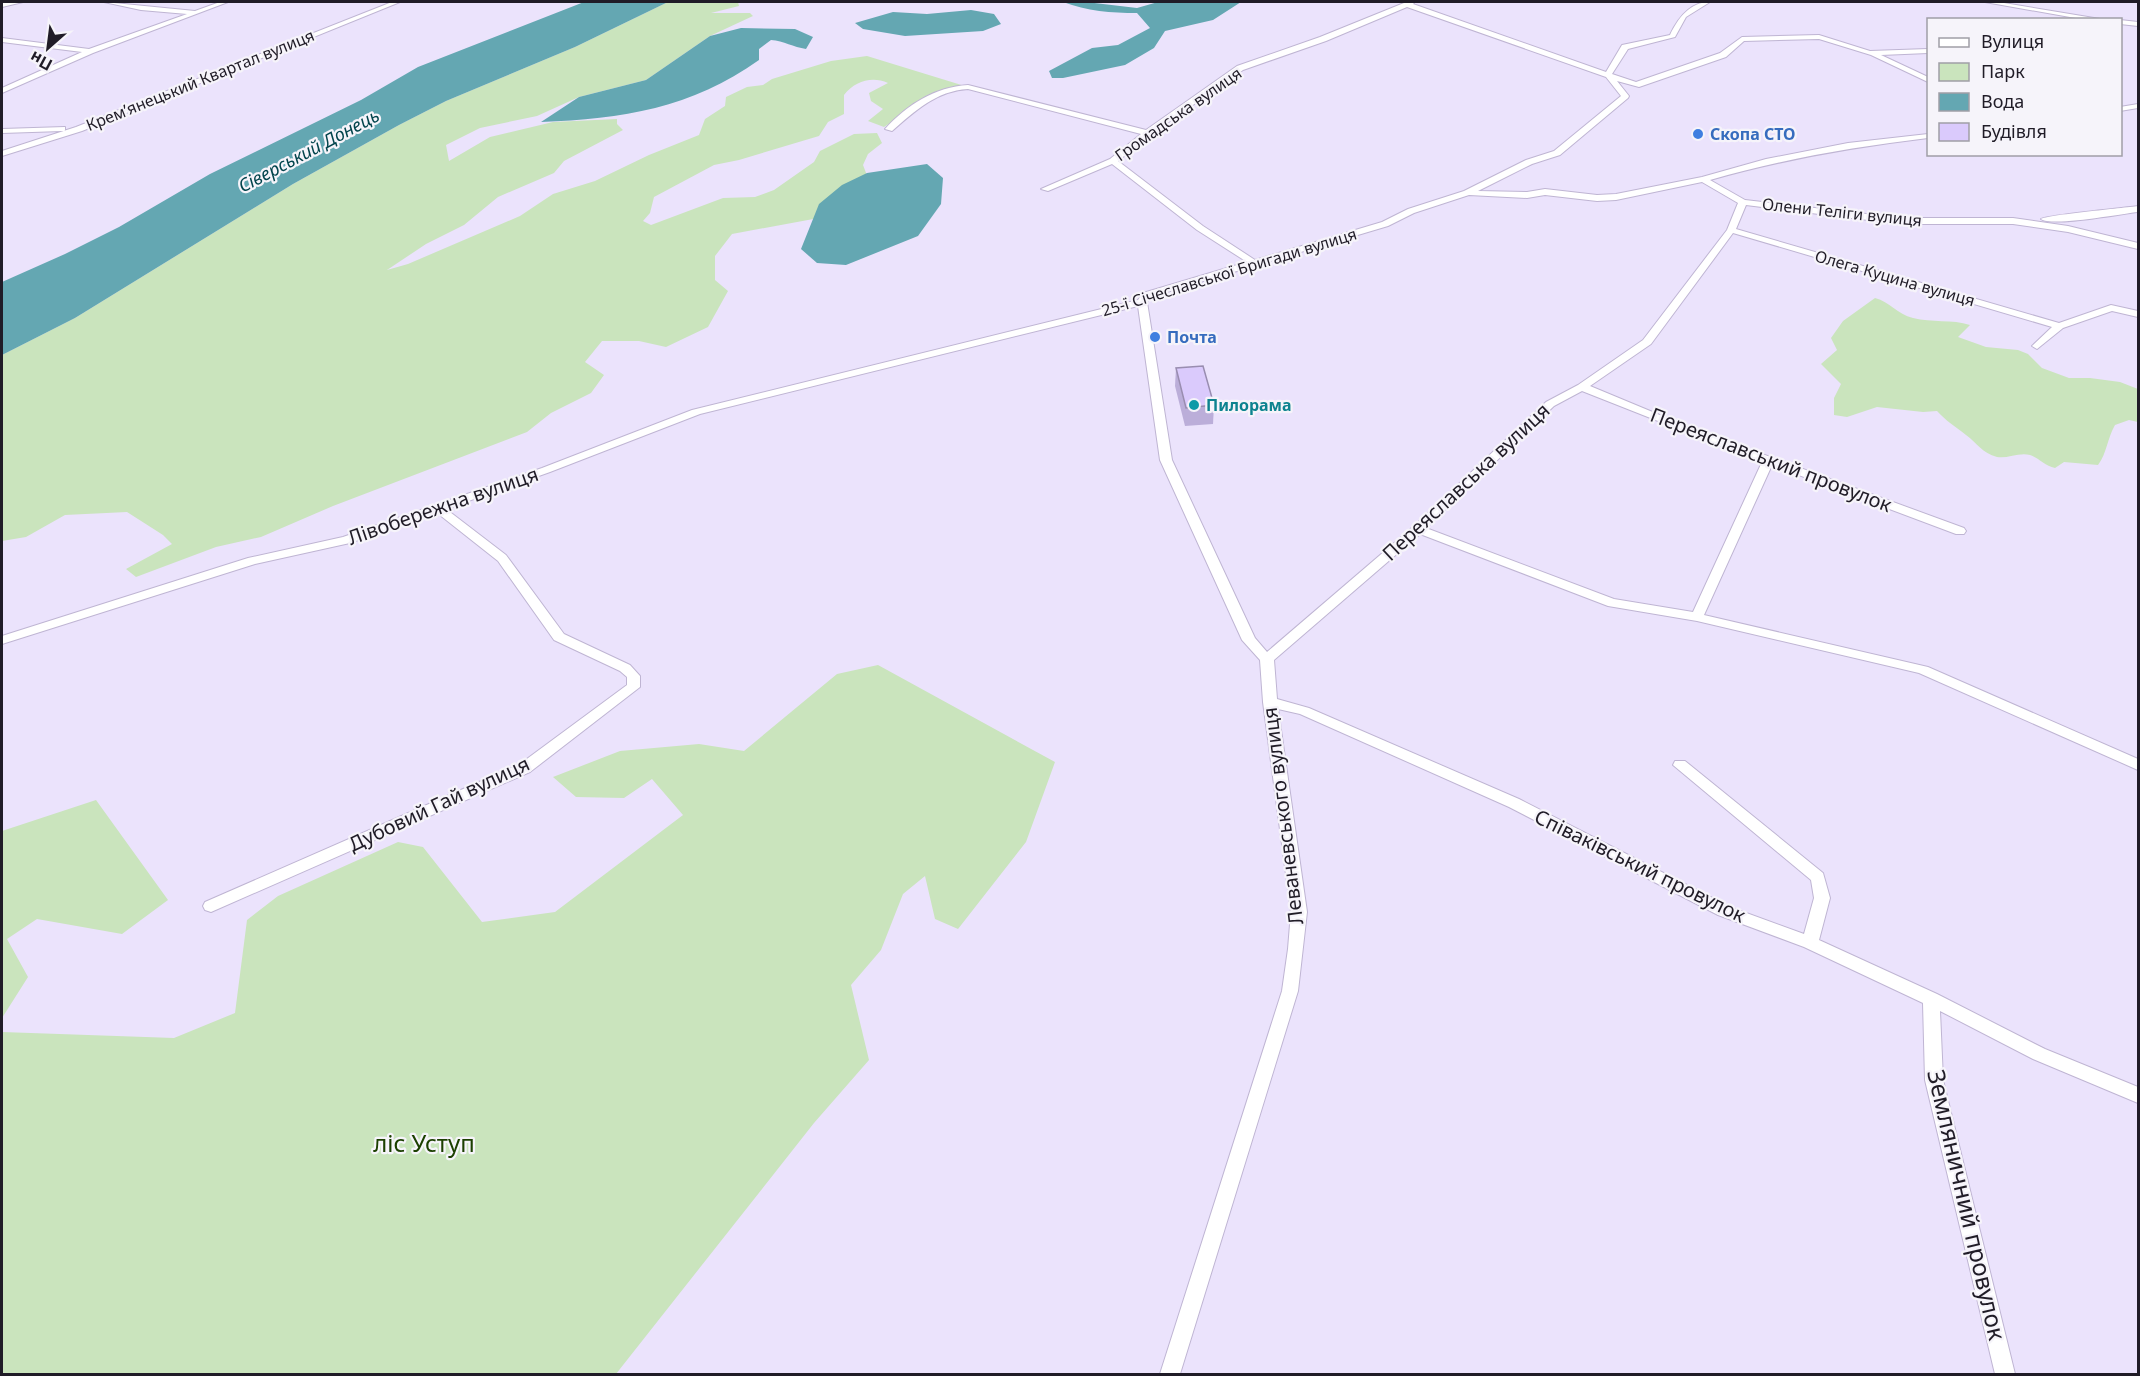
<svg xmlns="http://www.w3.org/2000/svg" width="2140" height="1376" viewBox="0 0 2140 1376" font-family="'Noto Sans',sans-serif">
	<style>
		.green { fill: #cae4bd }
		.water { fill: #64a7b2 }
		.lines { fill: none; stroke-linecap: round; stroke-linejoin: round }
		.street-casing { stroke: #bfb5d3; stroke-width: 2 }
		.street { fill: #fff; fill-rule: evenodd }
		.wall { fill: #bbaed9 }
		.building { fill: #dacafc; stroke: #998db0; stroke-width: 1.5 }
		.shop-dot { fill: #3f7fe0; stroke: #f6f4fa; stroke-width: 2 }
		.culture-dot { fill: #0f9aa8; stroke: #f6f4fa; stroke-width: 2 }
		.labels { text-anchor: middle; stroke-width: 4.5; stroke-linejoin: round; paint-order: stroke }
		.far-street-label { font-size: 16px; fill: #201c27; stroke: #f6f4fa }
		.far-shop-label { font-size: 16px; font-weight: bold; fill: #366cbe; stroke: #f6f4fa; text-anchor: start }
		.far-culture-label { font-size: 16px; font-weight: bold; fill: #0d838f; stroke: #f6f4fa; text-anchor: start }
		.far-water-label { font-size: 18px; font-style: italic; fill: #02444c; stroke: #f6f4fa }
		.street-label { font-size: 20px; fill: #201c27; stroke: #f6f4fa }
		.near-park-label { font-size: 24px; fill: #1c4000; stroke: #f6f4fa }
		.near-street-label { font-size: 24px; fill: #201c27; stroke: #f6f4fa }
	</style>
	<rect width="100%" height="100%" fill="#ebe3fc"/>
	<path class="green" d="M668,2H738L739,6L711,13H750L753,16L710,36L646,80L579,97L537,116L480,128L446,145L449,161L490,137L553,122L617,119V124L623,130L564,161L554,173L498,197L464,225L426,244L387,270L408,264L520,216L553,194L595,181L649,155L699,135L705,119L725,106L726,97L747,87L763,85L772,79L831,61L867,56L968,87C936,86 910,111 884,127L868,121L883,109L871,101L869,93L888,83C872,76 855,81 844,95V114L828,122L819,136L739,160L714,165L654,197L650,213L643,221L651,225L723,198L755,197L774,190L814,162L820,151L854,134L877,133L882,143L868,154L863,165L871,186L835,215L732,234L715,256V280L728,291L708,327L666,347L639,341H602L585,362L604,375L591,393L551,413L527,432L333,506L261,537L216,547L136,577L126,569L172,544L163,535L127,512L65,515L26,537L2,541V355L75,318L293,184L399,125L446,101L575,47Z
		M1875,298C1890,302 1897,314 1913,318C1932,323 1952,319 1970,325L1958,337L1986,347L2018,350L2028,354L2042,368L2069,378H2090L2120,382L2138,389V422L2129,420L2115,425C2107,439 2107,453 2098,465L2064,462L2055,468C2045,466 2039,458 2030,455C2019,452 2007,459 1997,457C1982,453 1977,443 1966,435C1956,427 1946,421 1937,411L1923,412L1877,407L1847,417L1834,415V398L1841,384L1821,364L1837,350L1831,338L1843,321Z
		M878,665L1055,762L1026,842L958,929L935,919L925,876L903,894L881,950L851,985L869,1060L814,1123L616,1374H2V1032L174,1038L235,1013L247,920L278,896L398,842L423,847L482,922L555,912L683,815L652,779L624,798L576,797L553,777L620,751L699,744L744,751L837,674Z
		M96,800L168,900L122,934L37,919L7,939L28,977L2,1018V831Z"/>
	<path class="water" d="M584,2H668L575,47L446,101L399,125L293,184L75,318L2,355V282L65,254L119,227L210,174L361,100L418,67Z
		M1063,2H1086L1137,8L1158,2H1241L1213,20L1165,31L1154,48L1125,65L1063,78H1052L1049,71L1092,48L1118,45L1150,28L1137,13C1111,13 1087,11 1063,2Z
		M971,10L994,14L1001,24L983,31L905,36L863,29L855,23L893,12L927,14Z
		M741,28L795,29L813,37L806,49C793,47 784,41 771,40L759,49V60C692,108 622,119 541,122L579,97L646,80L710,36Z
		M927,164L943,178L941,204L918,236L846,265L817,263L801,249L819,204L842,185L867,173Z"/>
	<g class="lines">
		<g class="street-casing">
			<path id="street" d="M11,2H23L2,7V3Z
				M104,2L195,11L220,2H228L93,53L2,93V88L82,52L2,42V38L89,49L187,14L141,10Z
				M392,2H400L82,131L2,156V151L76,127Z
				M1415,2L1413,4L1606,72L1622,45L1670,35C1678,18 1690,2 1710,2L1686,17L1675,37L1628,49L1612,74L1636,82L1720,53L1742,37L1819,35L1870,51L1928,49V53L1881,55L1928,77V82L1871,55L1819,39L1744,41L1726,57L1639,87L1617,81L1629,96L1628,98L1560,155L1532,164L1478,191L1527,192L1545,189L1597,195L1616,194L1702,177L1766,159L1848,143L1928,134V138C1853,147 1783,159 1710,180L1745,200L1901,218H2013L2068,226L2138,243V249L2068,232L2013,224H1901L1746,205L1736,229L2059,323L2111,305L2138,311V317L2112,311L2063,328L2037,349L2032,346L2052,327L1733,233L1651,344L1590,386L1691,428L1964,528L1966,531L1964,534H1956L1772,465L1704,615L1928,667L2138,759V770L1919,673L1697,621L1608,606L1420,534L1274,660L1277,699L1309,708L1519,799L1730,907L1804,934L1814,898L1811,880L1673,765L1675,761H1685L1823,873L1830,898L1819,940L1937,994L2045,1049L2138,1087V1103L2033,1059L1940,1011L1943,1080L2015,1374H1995L1925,1080L1923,1003L1804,947L1718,915L1509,807L1300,714L1278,709L1307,912L1298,991L1180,1374H1160L1282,991L1288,949L1291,912L1263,702L1260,660L1242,640L1160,460L1138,306L700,414L550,472L446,509L506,555L564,634L630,665L640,676V687L530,772L211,912L205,910L203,906L205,902L520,764L627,685V677L620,671L554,640L498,561L436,512L350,543L255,564L2,644V636L248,558L343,537L542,468L692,410L1138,300L1143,293L1247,262L1197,230L1112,164L1048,191L1041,189L1110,159L1141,134L968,89C936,91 915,111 892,131L885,129C907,105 935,87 968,85L1146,130L1237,66L1320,37L1404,3ZM1407,7L1606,77L1621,96L1554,151L1526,160L1464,191L1408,209L1382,222L1255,260L1203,226L1118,161L1150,135L1243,70L1326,41ZM1702,182L1738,203L1727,230L1643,340L1578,385L1546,402L1414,526L1267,652L1255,638L1172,460L1147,302L1150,297L1388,226L1414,213L1469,195L1527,198L1545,195L1597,201L1616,200ZM1582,391L1762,462L1693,612L1614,599L1426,528L1554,406Z
				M1985,2H1998L2106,20H2087Z
				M2120,20L2138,22V26L2120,24Z
				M2138,104V108L2120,111V107Z
				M65,127V131H62L2,133V129Z
				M2138,206V212C2120,214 2052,227 2041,219C2046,215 2124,208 2138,206Z"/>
		</g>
		<use href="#street" class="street"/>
	</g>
	<path class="wall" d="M1176,368L1214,405L1213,424L1185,426L1175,386Z"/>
	<path class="building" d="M1203,366L1214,405L1186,408L1176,368Z"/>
	<g class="shop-dot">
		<circle cx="1698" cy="134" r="6"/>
		<circle cx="1155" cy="337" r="6"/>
	</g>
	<circle class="culture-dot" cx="1194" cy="405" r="6"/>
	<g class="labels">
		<g class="far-street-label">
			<text transform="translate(200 80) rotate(-22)" y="6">Крем’янецький Квартал вулиця</text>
			<text transform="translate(1178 114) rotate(-35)" y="6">Громадська вулиця</text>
			<text transform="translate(1842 212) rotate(6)" y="6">Олени Теліги вулиця</text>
			<text transform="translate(1229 272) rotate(-17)" y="6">25-ї Січеславської Бригади вулиця</text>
			<text transform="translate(1895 278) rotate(16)" y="6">Олега Куцина вулиця</text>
		</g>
		<g class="far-shop-label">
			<text x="1710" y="140">Скопа СТО</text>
			<text x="1167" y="343">Почта</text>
		</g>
		<g class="far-culture-label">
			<text x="1206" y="411">Пилорама</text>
		</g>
		<g class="far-water-label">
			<text transform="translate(309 151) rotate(-28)" y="6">Сіверський Донець</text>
		</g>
		<g class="street-label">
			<text transform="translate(1771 460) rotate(21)" y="7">Переяславський провулок</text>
			<text transform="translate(1466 482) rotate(-43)" y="7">Переяславська вулиця</text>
			<text transform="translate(443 506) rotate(-19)" y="7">Лівобережна вулиця</text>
			<text transform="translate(439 804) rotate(-25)" y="7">Дубовий Гай вулиця</text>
			<text transform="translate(1283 816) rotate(-97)" y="7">Леваневського вулиця</text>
			<text transform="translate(1640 866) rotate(26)" y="7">Співаківський провулок</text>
		</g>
		<g class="near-park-label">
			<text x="424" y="1152">ліс Уступ</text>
		</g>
		<g class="near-street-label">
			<text transform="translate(1966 1205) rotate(77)" y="8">Земляничний провулок</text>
		</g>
	</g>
	<rect width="2140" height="1376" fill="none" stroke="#201c27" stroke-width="6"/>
	<rect x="1927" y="18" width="195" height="138" fill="#f6f4fa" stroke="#a09ea6" stroke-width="1.5"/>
	<rect x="1939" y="38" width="30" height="9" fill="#ffffff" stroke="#a09ea6" stroke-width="1.5"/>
	<text x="1981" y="48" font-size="18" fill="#201c27">Вулиця</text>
	<rect x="1939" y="63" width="30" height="18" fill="#cae4bd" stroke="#a09ea6" stroke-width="1.5"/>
	<text x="1981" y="78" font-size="18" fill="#201c27">Парк</text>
	<rect x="1939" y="93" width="30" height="18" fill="#64a7b2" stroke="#a09ea6" stroke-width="1.5"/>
	<text x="1981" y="108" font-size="18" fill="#201c27">Вода</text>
	<rect x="1939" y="123" width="30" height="18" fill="#dacafc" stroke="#a09ea6" stroke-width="1.5"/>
	<text x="1981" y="138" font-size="18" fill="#201c27">Будівля</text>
	<g transform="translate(48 48) rotate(208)" stroke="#f6f4fa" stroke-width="4.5" paint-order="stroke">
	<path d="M0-4.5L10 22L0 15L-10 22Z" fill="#201c27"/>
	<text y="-9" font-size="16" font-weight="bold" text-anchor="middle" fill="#201c27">Пн</text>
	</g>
</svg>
